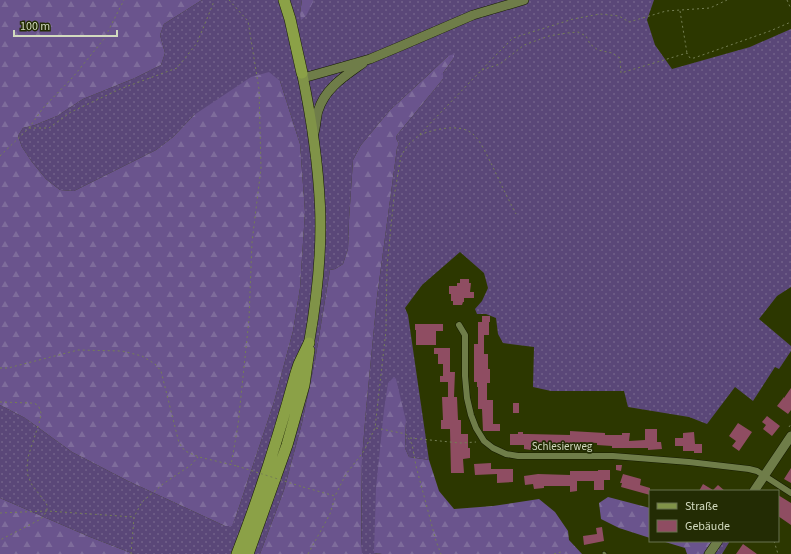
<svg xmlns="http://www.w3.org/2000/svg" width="791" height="554" viewBox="0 0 791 554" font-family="'Source Sans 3',sans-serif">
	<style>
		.grass { fill: url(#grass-dots) }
		.forest { fill: url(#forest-firs) }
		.building { fill: #8f4d62 }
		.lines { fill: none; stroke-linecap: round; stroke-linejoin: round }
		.lane-casing { stroke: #161c03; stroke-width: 4 }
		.street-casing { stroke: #161c03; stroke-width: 7 }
		.secondary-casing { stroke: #161c03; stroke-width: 10 }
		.primary-casing { stroke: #161c03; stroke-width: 11 }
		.highway-casing { stroke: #161c03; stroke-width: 12 }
		.path { stroke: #757f54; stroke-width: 1; stroke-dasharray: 2 3; stroke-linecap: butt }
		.lane { stroke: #6f7d49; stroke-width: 3 }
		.street { stroke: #6f7d49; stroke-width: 6 }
		.secondary { stroke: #6f7d49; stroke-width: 9 }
		.primary { stroke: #809348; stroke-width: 10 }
		.highway { stroke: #8ba147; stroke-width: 11 }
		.path-bridge { stroke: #757f54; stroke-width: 1; stroke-dasharray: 2 3; stroke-linecap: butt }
		.labels { text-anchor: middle; stroke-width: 3.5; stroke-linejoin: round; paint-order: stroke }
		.street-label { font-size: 11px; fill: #d2dabf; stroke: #232c04 }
	</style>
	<defs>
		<pattern id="grass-dots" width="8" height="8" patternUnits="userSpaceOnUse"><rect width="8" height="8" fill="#5a4778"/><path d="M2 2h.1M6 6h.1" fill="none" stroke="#716189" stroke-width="1.8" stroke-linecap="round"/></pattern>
		<pattern id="forest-firs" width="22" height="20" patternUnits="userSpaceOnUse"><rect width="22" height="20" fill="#6a548d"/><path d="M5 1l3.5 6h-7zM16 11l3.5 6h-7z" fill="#7e6c9b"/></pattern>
	</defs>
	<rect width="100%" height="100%" fill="#2c3700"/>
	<path class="grass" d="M202,0H302L300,13L314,0H654L647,20L655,45L672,69L750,47L791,29V287L777,296L759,319L791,346V351L779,369L775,367L753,401L735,387L707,424L689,417L628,407L624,391H551L533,387L534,347L503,343L498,334L496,318L486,314H477L475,309L482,301L488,288L484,273L460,252L422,285L405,308L408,315L429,460L409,457L405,448L406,421L374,553L382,554H361L362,458L366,410L377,297L397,148L399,144L396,138L397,135L443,79V73L454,58L448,56L427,76L390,110L361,145L353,160L349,220L348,249L343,264L335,269L330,270L315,361L302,423L284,490L260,554H134L90,537L0,498V405L25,418L72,452L128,481L225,526L232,525L236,516L274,402L293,331L300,288L305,212L300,144L280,81L194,115L173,137L156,150L74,191L60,190L46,179L32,162L22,147L18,136L23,128L35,125L57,116L83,99L135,78L161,65L165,53L160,35L164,24Z
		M712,541H730L722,554H703Z"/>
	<path class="forest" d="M0,0H202L164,24L160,35L165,53L161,65L135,78L83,99L57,116L35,125L23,128L18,136L22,147L32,162L46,179L60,190L74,191L156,150L173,137L194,115L251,77L269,72L280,81L300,144L305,212L300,288L293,331L274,402L236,516L232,526H225L128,481L72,452L25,418L0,405Z
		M302,0H314L306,16L301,20L300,13Z
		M454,54V58L443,73V79L397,135L396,138L399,144L397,148L377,297L366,410L362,458L361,544L362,554H260L284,490L302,423L315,361L330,270L335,269L343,264L348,249L349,220L353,160L361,145L390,110L427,76L448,56Z
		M394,377L396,379L406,421L405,448L409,457L429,460L439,491L454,509L493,506L539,499L555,512L568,531L569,540L582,554H382L374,553L376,488L384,410L388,383Z
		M608,497L650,508V538L619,528L601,519L599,503Z
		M0,498L90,537L134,554H0Z
		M662,541H712L703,554H687L685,548Z"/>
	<path class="building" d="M460,279H469V283H471L470,292H474V298H464V302H463L462,305H453V301H451V294H449V286H457V283H460Z
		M482,316H490V322H489V335H484V354H488V369H490V383H487V400H493V424H500V431H483L482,409H478V387H477V382H474V344H478V322H482Z
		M415,324H443V331H436V345H416V330H415Z
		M434,348H450V372H455L454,397H457L458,420H461V434H468V448H470V458L463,459L464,473H451L450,429H441V420H443L442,397H448V382H440V376H443V364H438V354H434Z
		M791,388V410L788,414L777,406L784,397V398Z
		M513,403H519V413H513Z
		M767,416L780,426L772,436L763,429L766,425L762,422Z
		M738,423L752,432L739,451L732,446L736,441L729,436Z
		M645,429H657V442H661L662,449L648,450V448H612V446L597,445V443L580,442V449H574V446H555V449H548V446H531V450L524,449V445H510V434H518V432H523V434H528L570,435V431L605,433V435H622V433H630L629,441L645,440Z
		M694,432L695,444H702V453H694V451H683V446H675V438H683V433Z
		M491,463V469H513V482L497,483V474L475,475L474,464Z
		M616,465H622L621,471L616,470Z
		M791,468V483L784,479Z
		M598,470H610V480H604V490H594V481H577V491L570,492V486H544V488L534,489L533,484L525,485L524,476L538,474L570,475V471H598Z
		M623,474L641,479L640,485L650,488V495L621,487L622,483H620Z
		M703,484L713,490L718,485L725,491H699Z
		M778,495L791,503V525L778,516Z
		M602,527L604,541L584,545L583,536L597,534L596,528Z
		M743,544L757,554H736Z"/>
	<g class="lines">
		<g class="lane-casing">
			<path id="lane" d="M604,553L605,554"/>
		</g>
		<g class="street-casing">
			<path id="street" d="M459,325L465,335V376L467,398L471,415L476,428L484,441L493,448L506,454L518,456H613L689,462L749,469L757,471L791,493"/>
		</g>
		<g class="secondary-casing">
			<path id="secondary" d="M303,78L328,71L370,59L401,46L473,15L524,0
				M314,133C316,126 316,118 318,111C325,88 345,76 363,63
				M754,491L791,436
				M709,554L718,541"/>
		</g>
		<g class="primary-casing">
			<path id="primary" d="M302,73C311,116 318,162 320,206C322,252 317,298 309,343"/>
		</g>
		<g class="highway-casing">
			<path id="highway" d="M284,0L290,19L302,73
				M237,554C260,495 279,435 296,373L299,364L309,343
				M248,554L287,445L304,385L309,350"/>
		</g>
		<path class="path" d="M229,0L248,21L259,89L261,168L252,242L249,319L238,425L231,465
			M787,0L791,9
			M680,11L687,53
			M482,70L500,64L524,45L549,36L567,33L578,32L586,36L590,44L598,50L612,53L620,58L621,73L687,53L690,58H694L770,31L791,22
			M29,128H49L71,112L120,89L177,68L197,43L213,4V0
			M420,135C434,129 460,123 473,134C481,141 486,154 491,163C499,180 507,197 516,214
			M0,156L29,128L43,108L73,77L104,39L124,0
			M0,368H8L78,350L122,351L142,356L155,364L161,371L179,443L185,451L199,457L237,466
			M0,402L31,403L36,404L39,407L41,413L40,420L28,457L27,468L28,476L32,485L43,499L47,505V511L41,519L0,540
			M789,427L791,424
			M376,428L406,434L412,444L416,466L436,541L441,554
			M410,438L460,443L476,442
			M303,487L335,496L346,474L364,451L375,428L386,330L387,266L394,197L401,156L407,146L419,135L497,54L513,38L573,19L600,14L619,16L629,22L666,11L710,8L727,0
			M0,513L47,511L134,517
			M774,541L778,554
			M131,554L134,517L142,502L163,484L191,465L198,457
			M308,554L330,514L335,497
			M554,554L561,552"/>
		<use href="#lane" class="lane"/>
		<use href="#street" class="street"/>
		<use href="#secondary" class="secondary"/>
		<use href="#primary" class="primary"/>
		<use href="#highway" class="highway"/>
		<path class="path-bridge" d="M237,466L303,487"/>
	</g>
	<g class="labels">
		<g class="street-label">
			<text x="562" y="450">Schlesierweg</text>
		</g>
	</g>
	<rect x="649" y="490" width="130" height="52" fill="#232c04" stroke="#69724f"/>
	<rect x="657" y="503" width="20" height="6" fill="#809348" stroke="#69724f"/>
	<text x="685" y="510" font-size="12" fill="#d2dabf">Straße</text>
	<rect x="657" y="520" width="20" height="12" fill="#8f4d62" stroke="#69724f"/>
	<text x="685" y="530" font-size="12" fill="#d2dabf">Gebäude</text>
	<path d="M14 30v6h103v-6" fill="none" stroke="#d2dabf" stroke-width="2"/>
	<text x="20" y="30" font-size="12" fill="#d2dabf" stroke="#232c04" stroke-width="3" paint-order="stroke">100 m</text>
</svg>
